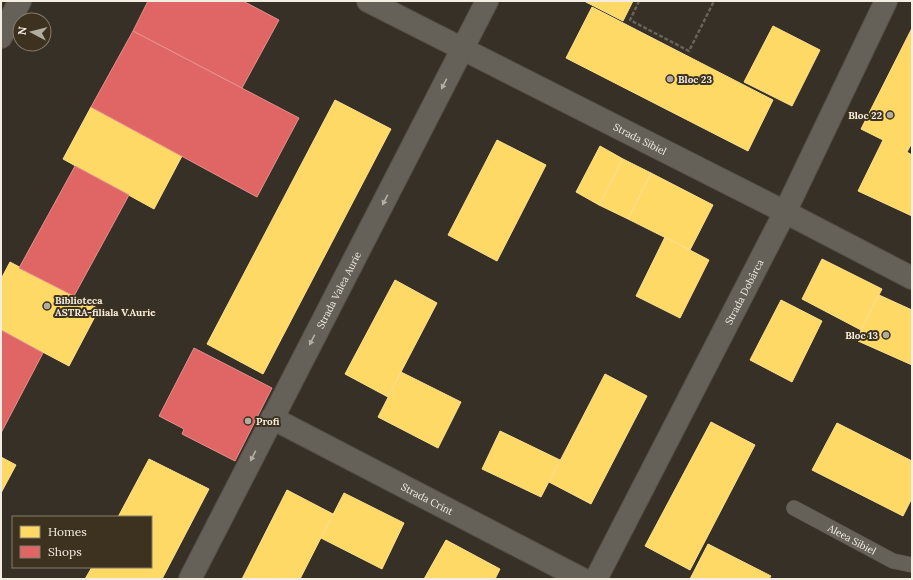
<svg xmlns="http://www.w3.org/2000/svg" width="913" height="580" viewBox="0 0 913 580" font-family="Lora,serif">
	<style>
		.homes { fill: #ffd966; stroke: #fcdf8b }
		.shops { fill: #e06666; stroke: #e68e8b }
		.lines { fill: none; stroke-linecap: round; stroke-linejoin: round }
		.service-casing { stroke: #544f46; stroke-width: 16 }
		.minor-casing { stroke: #544f46; stroke-width: 24 }
		.tertiary-casing { stroke: #544f46; stroke-width: 24 }
		.path { stroke: #67625c; stroke-width: 2.5; stroke-dasharray: 4 2; stroke-linecap: butt }
		.service { stroke: #656058; stroke-width: 15 }
		.minor { stroke: #656058; stroke-width: 22 }
		.tertiary { stroke: #656058; stroke-width: 22 }
		.oneway { fill: #b4aea3 }
		.poi-dot { fill: #b2aba0; stroke: #3d321f; stroke-width: 1.5 }
		.labels { text-anchor: middle; stroke-width: 4; stroke-linejoin: round; paint-order: stroke }
		.poi-label { font-size: 10px; font-weight: bold; fill: #f4ede1; stroke: #3d321f; text-anchor: start }
		.street-label { font-size: 10px; fill: #f4ede1; stroke: #3d321f }
	</style>
	<rect width="100%" height="100%" fill="#363026"/>
	<path class="homes" d="M584,1H633L623,21Z
		M592,7L773,100L748,151L566,58Z
		M773,26L820,50L792,106L744,82Z
		M912,28V143L907,152L912,155V216L858,191L883,140L861,129Z
		M335,100L391,129L263,374L207,344Z
		M91,107L182,156L154,209L63,159Z
		M497,140L546,165L497,261L448,235Z
		M600,146L623,159L599,205L576,192Z
		M623,159L651,173L628,219L599,205Z
		M651,173L713,205L690,250L628,219Z
		M665,237L709,260L680,318L636,296Z
		M822,259L882,289L861,330L802,299Z
		M10,262L99,309L69,366L1,330V279Z
		M395,280L437,303L388,397L345,374Z
		M879,295L912,310V365L858,341L861,330Z
		M781,300L822,321L792,382L750,360Z
		M401,372L461,402L438,448L378,417Z
		M605,374L647,396L591,504L549,482Z
		M711,422L755,445L690,570L645,546Z
		M837,423L912,461V498L903,516L812,470Z
		M500,431L560,460L541,497L482,469Z
		M1,457L16,465L1,493Z
		M149,459L209,489L162,579H85L92,567H151V517H118Z
		M287,490L333,514L300,579H242Z
		M344,493L404,523L382,569L321,538Z
		M446,540L500,569L495,579H424Z
		M708,544L771,576L769,579H690Z"/>
	<path class="shops" d="M148,1H243L279,20L242,88L133,31Z
		M133,31L299,118L257,197L91,107Z
		M75,166L129,195L74,296L19,268Z
		M1,330L43,353L1,433Z
		M194,348L272,388L235,461L182,434L184,429L159,416Z"/>
	<g class="lines">
		<g class="service-casing">
			<g id="service">
				<path id="s1" d="M794,508L893,561L912,565"/>
			</g>
		</g>
		<g class="minor-casing">
			<g id="minor">
				<path id="s2" d="M368,1L785,212L912,278"/>
				<path id="s3" d="M272,418L582,579"/>
				<path id="s4" d="M190,579L487,1"/>
				<path id="s5" d="M596,579L785,212L886,1"/>
			</g>
		</g>
		<g class="tertiary-casing">
			<path id="tertiary" d="M1,37L20,1"/>
		</g>
		<path class="path" d="M639,1L630,20L689,51L714,1"/>
		<use href="#service" class="service"/>
		<use href="#minor" class="minor"/>
		<use href="#tertiary" class="tertiary"/>
	</g>
	<defs><path id="oneway-solid" d="M-6-.8H1V-3.2L6.5 0L1 3.2V.8H-6Z"/></defs>
	<g class="oneway">
		<use href="#oneway-solid" transform="translate(444 84) rotate(117)"/>
		<use href="#oneway-solid" transform="translate(385 200) rotate(117)"/>
		<use href="#oneway-solid" transform="translate(312 340) rotate(117)"/>
		<use href="#oneway-solid" transform="translate(253 456) rotate(117)"/>
	</g>
	<g class="poi-dot">
		<circle cx="670" cy="79" r="4"/>
		<circle cx="890" cy="115" r="4"/>
		<circle cx="47" cy="306" r="4"/>
		<circle cx="886" cy="335" r="4"/>
		<circle cx="248" cy="421" r="4"/>
	</g>
	<g class="labels">
		<g class="poi-label">
			<text x="678" y="83">Bloc 23</text>
			<text x="882" y="119" text-anchor="end">Bloc 22</text>
			<text x="55" y="304">Biblioteca<tspan x="55" dy="12">ASTRA-filiala V.Aurie</tspan></text>
			<text x="878" y="339" text-anchor="end">Bloc 13</text>
			<text x="256" y="425">Profi</text>
		</g>
		<g class="street-label">
			<text dy="4" stroke="none"><textPath href="#s2" startOffset="305">Strada Sibiel</textPath></text>
			<text dy="4" stroke="none"><textPath href="#s4" startOffset="325">Strada Valea Aurie</textPath></text>
			<text dy="4" stroke="none"><textPath href="#s5" startOffset="323">Strada Dobârca</textPath></text>
			<text dy="4" stroke="none"><textPath href="#s3" startOffset="175">Strada Crint</textPath></text>
			<text dy="4" stroke="none"><textPath href="#s1" startOffset="66">Aleea Sibiel</textPath></text>
		</g>
	</g>
	<rect width="913" height="580" fill="none" stroke="#f4ede1" stroke-width="4"/>
	<rect x="12" y="516" width="140" height="52" fill="#3d321f" stroke="#867d6d"/>
	<rect x="20" y="526" width="20" height="12" fill="#ffd966" stroke="#867d6d"/>
	<text x="48" y="536" font-size="12" fill="#f4ede1">Homes</text>
	<rect x="20" y="546" width="20" height="12" fill="#e06666" stroke="#867d6d"/>
	<text x="48" y="556" font-size="12" fill="#f4ede1">Shops</text>
	<g transform="translate(32 32) rotate(277)"><circle r="19" fill="#3d321f" stroke="#867d6d"/>
	<path d="M0-3L7 15L0 10L-7 15Z" fill="#b2aba0"/>
	<text y="-6" font-size="11" font-weight="bold" text-anchor="middle" fill="#f4ede1">N</text>
	</g>
</svg>
